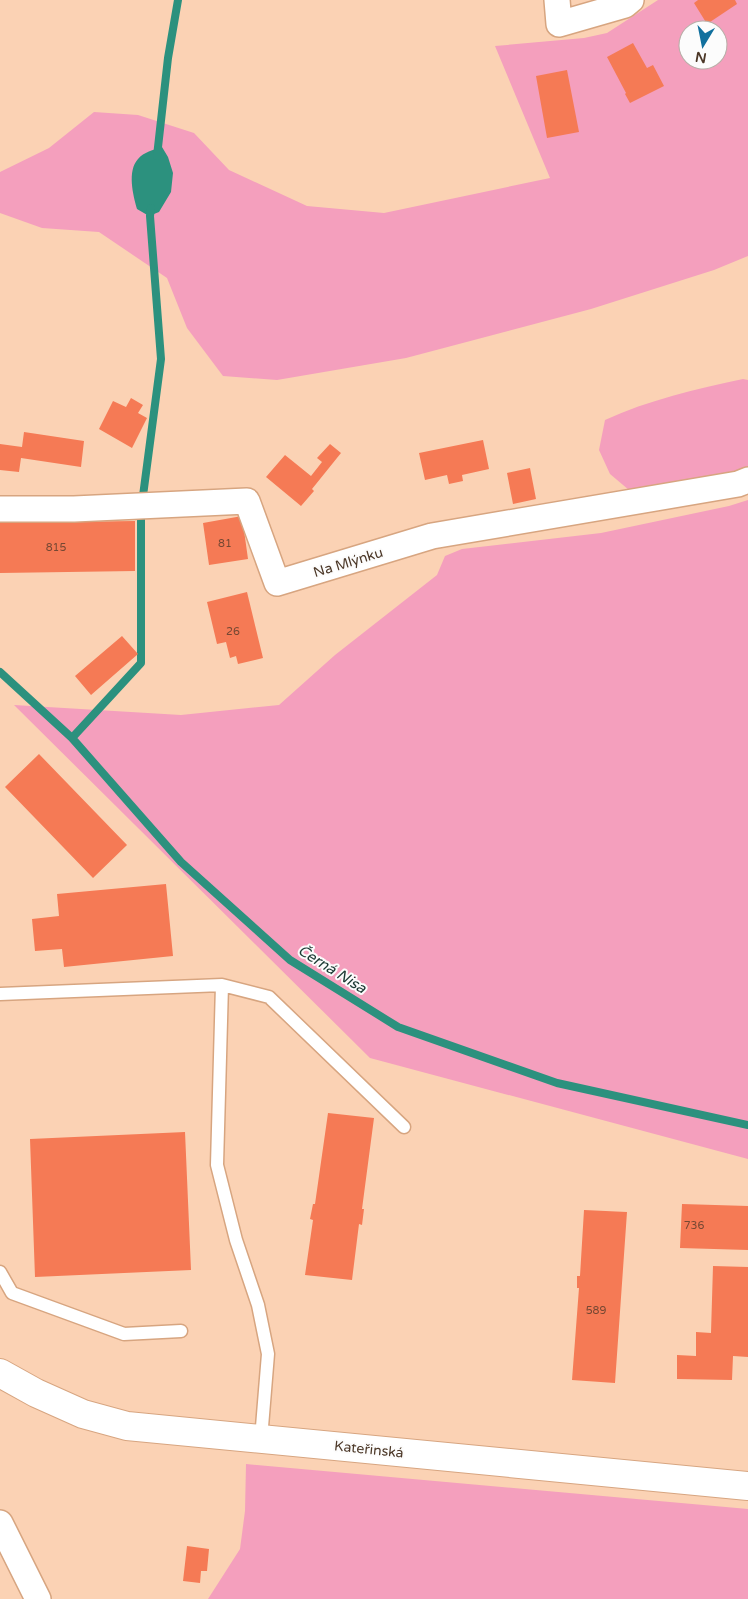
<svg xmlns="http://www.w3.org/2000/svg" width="748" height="1599" viewBox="0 0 748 1599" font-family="'Varela Round',sans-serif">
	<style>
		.green { fill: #f49fbd; fill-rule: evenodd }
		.water { fill: #2c917e }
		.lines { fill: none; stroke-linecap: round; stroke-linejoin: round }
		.stream { stroke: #2c917e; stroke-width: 8 }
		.building { fill: #f57a55 }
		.lane-casing { stroke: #d7a580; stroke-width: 15 }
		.street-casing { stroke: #d7a580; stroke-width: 28 }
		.secondary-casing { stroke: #d7a580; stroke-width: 30 }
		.lane { stroke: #fff; stroke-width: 12 }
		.street { stroke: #fff; stroke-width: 25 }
		.secondary { stroke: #fff; stroke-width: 28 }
		.labels { text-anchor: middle; stroke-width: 4; stroke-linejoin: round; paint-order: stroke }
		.number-label { font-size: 11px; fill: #764833 }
		.street-label { font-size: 14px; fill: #4c3828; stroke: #fcfcfc }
		.water-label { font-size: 15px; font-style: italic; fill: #1c3933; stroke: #fcfcfc }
	</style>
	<rect width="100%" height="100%" fill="#fbd2b4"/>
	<path class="green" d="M658,0H748V256L714,270L591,309L406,358L277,380L223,376L187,328L167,278L99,232L42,228L0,213V172L49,148L94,112L138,115L194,133L229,170L307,206L384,213L550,178L495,46L584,38L607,33ZM688,30H718V60H688Z
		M743,379L748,380V472L629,490L610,474L599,450L605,420C648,400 697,389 743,379Z
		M748,500V1159L370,1058L14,705L181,715L279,705L335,655L437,575L445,556L462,549L601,533L729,506Z
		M246,1464L748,1509V1599H208L240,1549L245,1511Z"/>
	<path class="water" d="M162,147L168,157L173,173L171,192L159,212L149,216L137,209C133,195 127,171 138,159C144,152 153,150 162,147Z"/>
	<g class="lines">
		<path class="stream" d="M157,156L168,58L178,0
			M0,672L72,738L181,862L290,960L398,1027L557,1083L748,1125
			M72,738L141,663V511L161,359L150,216L151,208"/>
	</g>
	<path class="building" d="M698,0H735L737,4L707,24L694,3Z
		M633,43L647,68L653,65L664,86L630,103L625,94L626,93L607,57Z
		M567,70L579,132L547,138L536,76Z
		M131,398L143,405L138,413L147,418L132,448L99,429L113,401L126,407Z
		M24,432L84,441L81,467L21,458L19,472L0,470V444L22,447Z
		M483,440L489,469L462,475L463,481L449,484L447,475L425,480L419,453Z
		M330,444L341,453L312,489L314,491L301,506L266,477L285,455L311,476L322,462L317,458Z
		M530,468L536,499L513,504L507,473Z
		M242,516L248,559L209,565L203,523Z
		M135,521V571L0,573V523Z
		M247,592L263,658L238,664L236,656L230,658L226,642L217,644L207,602Z
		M122,636L138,654L91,695L75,676Z
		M39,754L127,845L93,878L5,787Z
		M166,884L173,956L64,967L62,949L35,951L32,919L59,916L57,894Z
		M328,1113L374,1118L362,1209H364L362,1225L359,1224L352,1280L305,1275L313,1220L310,1219L313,1204H315Z
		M185,1132L191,1270L35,1277L30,1139Z
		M682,1204L748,1206V1250L680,1248Z
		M584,1210L627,1212L615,1383L572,1380L579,1288H577V1276H580Z
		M713,1266L748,1267V1357L733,1356L732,1380L677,1379V1355L696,1356V1332L711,1333Z
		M187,1546L209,1549L207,1571H201L200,1583L183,1581Z"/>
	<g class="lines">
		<g class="lane-casing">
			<path id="lane" d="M0,994L222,985
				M0,1272L12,1293L124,1334L181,1331
				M261,1439L268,1354L258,1305L236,1240L217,1165L222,985L269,997L404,1127"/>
		</g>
		<g class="street-casing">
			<path id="street" d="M557,0L559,24L625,5L631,0
				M0,509H74L247,501L277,583L432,536L738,484L748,480
				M0,1523L38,1599"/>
		</g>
		<g class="secondary-casing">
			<path id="secondary" d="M0,1373L36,1393L83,1414L127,1426L748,1486"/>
		</g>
		<use href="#lane" class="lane"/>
		<use href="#street" class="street"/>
		<use href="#secondary" class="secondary"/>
	</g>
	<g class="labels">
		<g class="number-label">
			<text x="225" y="547">81</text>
			<text x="56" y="551">815</text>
			<text x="233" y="635">26</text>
			<text x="694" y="1229">736</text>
			<text x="596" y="1314">589</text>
		</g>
		<g class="street-label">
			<text transform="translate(348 562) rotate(-17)" y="5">Na Mlýnku</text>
			<text transform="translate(369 1449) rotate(6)" y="5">Kateřinská</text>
		</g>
		<g class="water-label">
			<text transform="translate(332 969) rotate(32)" y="5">Černá Nisa</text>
		</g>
	</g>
	<g transform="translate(703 45) rotate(190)"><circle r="24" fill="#fcfcfc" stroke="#b6aea7"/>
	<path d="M0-4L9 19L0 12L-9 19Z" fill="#11709e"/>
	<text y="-8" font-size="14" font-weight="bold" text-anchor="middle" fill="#4c3828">N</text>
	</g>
</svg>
